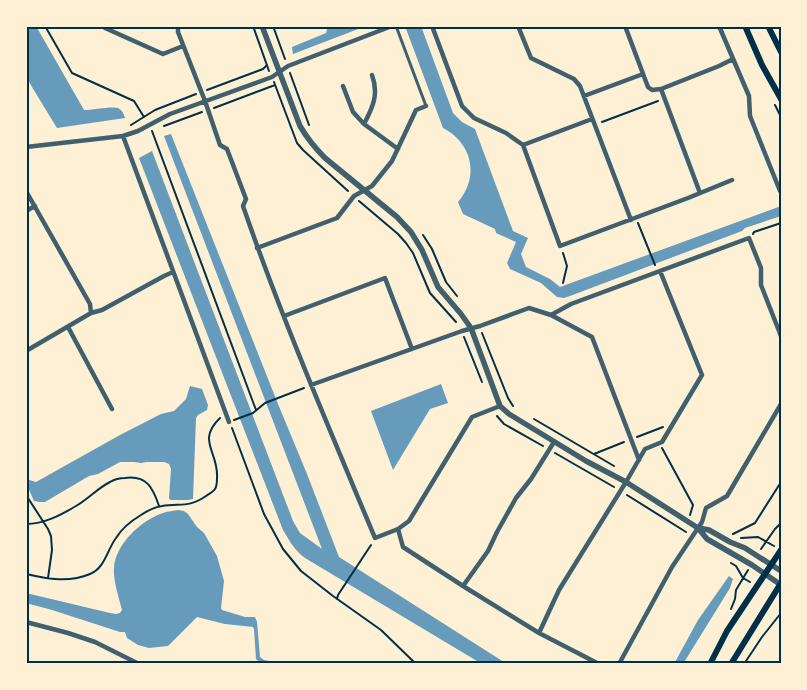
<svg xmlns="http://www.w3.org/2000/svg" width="807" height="690" viewBox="0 0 807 690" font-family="'Open Sans',sans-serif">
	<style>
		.water { fill: #669bbc }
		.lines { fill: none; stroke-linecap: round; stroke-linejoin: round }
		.path { stroke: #003049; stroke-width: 2 }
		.pedestrian { stroke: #3f606c; stroke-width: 3 }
		.minor { stroke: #3f606c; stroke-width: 4.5 }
		.tertiary { stroke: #3f606c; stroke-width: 5.5 }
		.secondary { stroke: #003049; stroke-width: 6 }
		.neatline { fill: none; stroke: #003049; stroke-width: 2 }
	</style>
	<rect width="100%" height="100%" fill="#fdf0d5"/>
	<path class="water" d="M26,26H36L84,110C92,110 112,106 118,108C122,110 124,114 125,118L57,128L32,87L26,76Z
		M328,26H339L343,28L347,26H366L293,54L292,47L326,33Z
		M405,26H421L453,113L462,122L475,129L513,231L528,238L521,254L526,267L550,279L560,287L781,206V216L745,228L742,231L570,296L564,298L557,297L541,283L510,269L507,263L516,242L496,233L495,229L463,214L458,202C480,176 472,143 443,128Z
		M171,134L278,404L307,474L339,557L507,664H482L305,558C295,551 289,540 283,530L139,158L152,151L293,521L300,533L322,549L164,136Z
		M441,384L448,403L430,409L393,470L371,411Z
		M190,386L202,389L208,405L207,410L198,415L196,418L193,499L188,500H170L169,498L171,469L169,464L164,462H146L141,463L134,462H120L98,474L89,476L45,502H40L34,501L27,485L26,479L36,482L120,435L161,414L174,411L186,399Z
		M178,510L184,511L188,514L197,527L204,533L217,556L224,581L221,608L222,610L245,617H255L257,622L260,657L264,660L285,664C275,664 263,666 256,659L254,629L253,627L225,624L197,617L168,646L149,648L138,645L127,638L125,632H120L52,610L26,603V593L110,613L116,614L120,613L122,610C119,598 113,581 114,568C115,545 141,520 163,513C168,511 173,511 178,510Z
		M729,576L733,579L730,588L683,664H674L698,620Z"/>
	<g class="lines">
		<path class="path" d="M45,26L72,73L134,101L144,117
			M253,26L269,71
			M273,26L285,59
			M779,26L781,30
			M290,73L309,125
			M274,82L297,143L303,150L348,191
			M207,90L263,69L267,65
			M775,105L781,117
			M214,108L275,85
			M602,122L658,101
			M131,125L155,110L196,94
			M164,126L202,112
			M152,131L256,410
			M359,201L398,234L406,243L413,253L430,293L456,322
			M638,223L655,265
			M753,234L754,232L781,223
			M423,235L432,249L446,282L457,296
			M563,253L567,266L563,283
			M482,333L508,398L513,406
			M464,337L482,382
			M497,416L504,424L543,446
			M534,419L614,466
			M234,420L253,413L265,403L304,388
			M232,428L264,514L283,549L301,571L333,596L381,630L416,664
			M637,437L663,427
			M662,448L693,505L690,515
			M555,453L614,487
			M594,454L624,442
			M26,495L48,529L51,536L52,550L48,578
			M627,495L686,532
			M26,524C44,524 61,515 76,506C88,499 98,488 110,482C115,479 120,478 125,478C147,475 153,488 159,506
			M733,534L755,523L781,482
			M741,538L758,537L774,546
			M761,549L775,529L781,523
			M731,563L736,566L743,578L750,582
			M26,574C48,579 69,583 90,574C105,568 107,550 116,538C122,528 131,521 141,515C147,511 155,507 162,506C180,503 189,508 206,496C209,494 213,492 215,489C217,486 217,482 217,478C219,452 196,441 220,418
			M337,599L338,595L371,545
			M731,609L735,599L736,590L748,570
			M744,664L762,637L781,613"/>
		<path class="pedestrian" d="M396,26L426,106"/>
		<path class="minor" d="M104,26L105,28L163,54L183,46
			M178,26V32L205,101L220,145L227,149L246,199L243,206C282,319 329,428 375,538L398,529L403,547L463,586L539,633L599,664
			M432,26L462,106L474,118L506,133L523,145L560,246L688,198L732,180
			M518,26L531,58L574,79L580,86L631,220
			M625,26L648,87L652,90L661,89L700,193
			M719,26L749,96L750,116L780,191
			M343,86L353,112L364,124L398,149
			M661,89L719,66L733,59
			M584,96L643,74
			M364,124C373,107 379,94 372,75
			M123,136L229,422
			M523,145L592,119
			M26,147L123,136L138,131L170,114L272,77L288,66L392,26
			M26,191L90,304L91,313
			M26,211L35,206
			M257,248L337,218L354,196L372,186L392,161L416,110L426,106
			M551,315L592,337L639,460
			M284,316L385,278L412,349
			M68,327L112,409
			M26,351L91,313L102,310L164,276L173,272
			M311,385L462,331L480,326L529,308L551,315L571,304L749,238L761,268V285L781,336
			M398,529L409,521L472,417L500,406
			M463,586L488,551L497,532L516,498L531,479L554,442
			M26,622L68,633L95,642L139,664
			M539,633L559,590L626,482L645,449L662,442L702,375L660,271
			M619,664L672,567L702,522L706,508L727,496L781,404"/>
		<path class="tertiary" d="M262,26L300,126C307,138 315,148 325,158L397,217L411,232L422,250L438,287L461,314L471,328L500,406L509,414L586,461L626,482L698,528L707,539L752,565L781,585
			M698,528L709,530L730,542L745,548L781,571"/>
		<path class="secondary" d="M745,26L762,65L781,99
			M768,26L781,52
			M710,664L727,631L781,550
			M731,664L781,583"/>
	</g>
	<rect width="807" height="690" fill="none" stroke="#fdf0d5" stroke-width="55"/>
	<rect x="28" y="28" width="752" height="634" class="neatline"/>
</svg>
